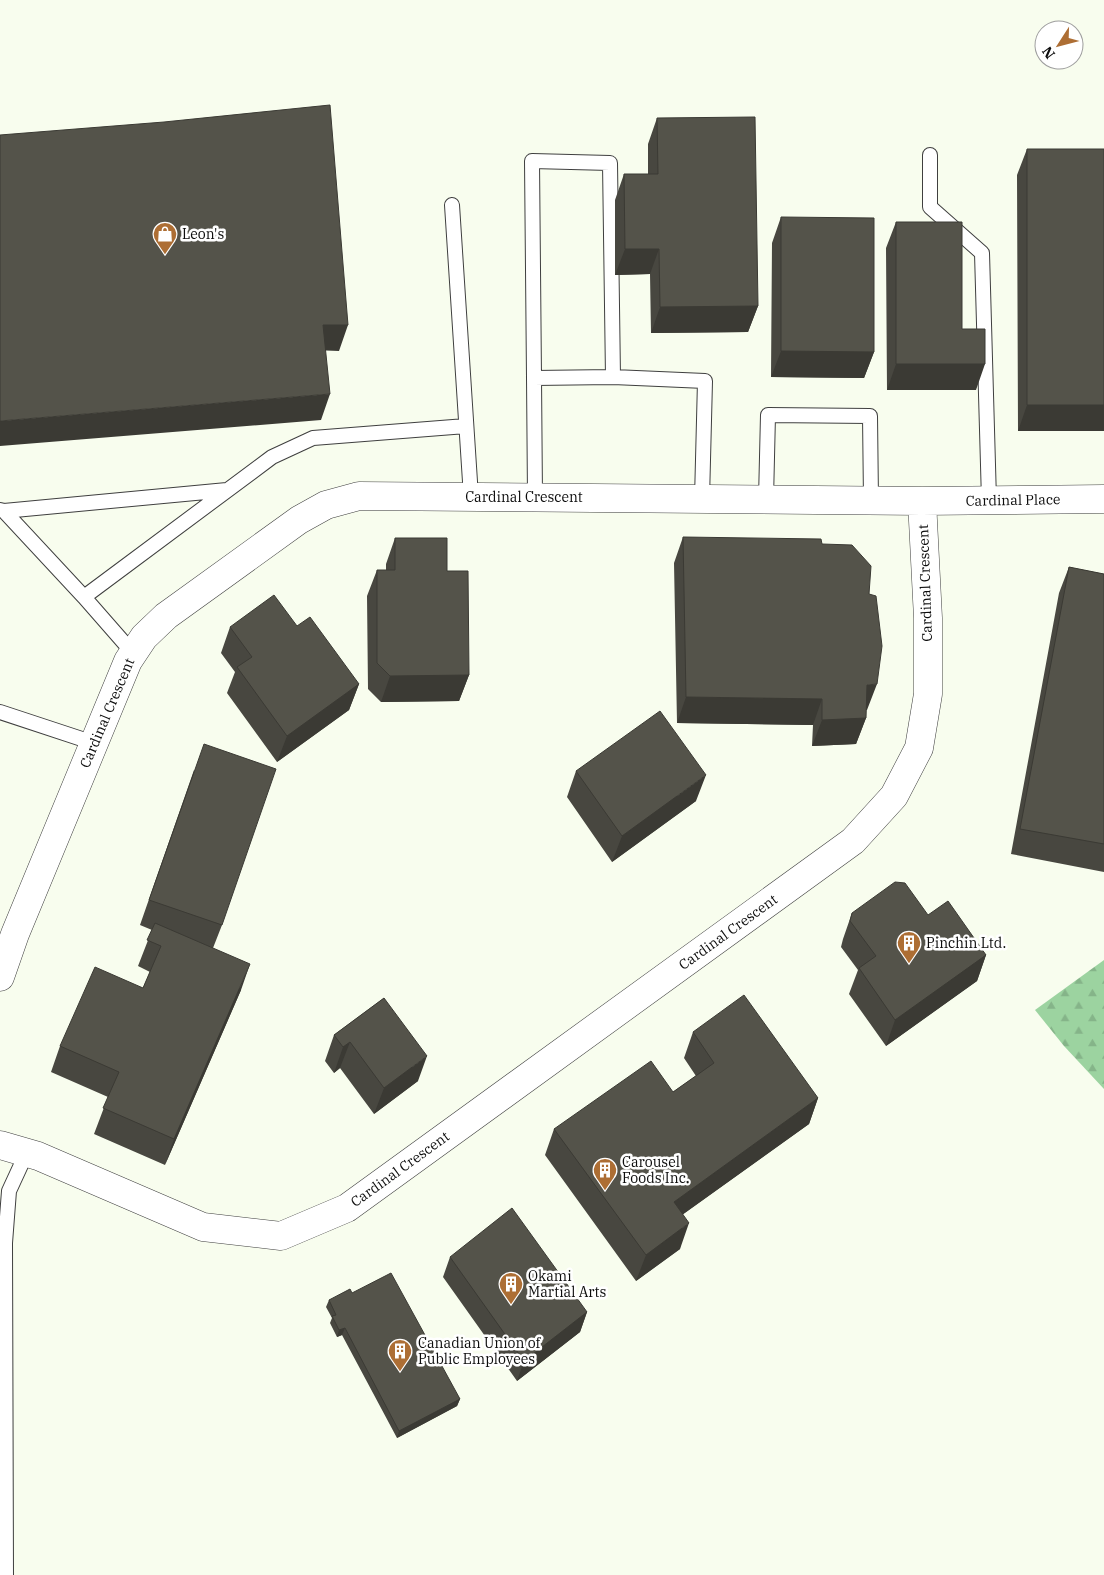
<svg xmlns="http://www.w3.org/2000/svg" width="1104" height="1575" viewBox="0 0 1104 1575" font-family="'IBM Plex Serif',serif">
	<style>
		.forest { fill: url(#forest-firs) }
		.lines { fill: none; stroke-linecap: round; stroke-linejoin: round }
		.service-casing { stroke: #3f3f3f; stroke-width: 16 }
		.minor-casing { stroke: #3f3f3f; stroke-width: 29 }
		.service { stroke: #fff; stroke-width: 14 }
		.minor { stroke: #fff; stroke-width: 28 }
		.wall { fill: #484740 }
		.shaded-wall { fill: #3b3a34 }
		.building { fill: #54534a; stroke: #3b3a34 }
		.labels { text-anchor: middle; stroke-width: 5; stroke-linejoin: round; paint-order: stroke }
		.poi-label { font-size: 14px; fill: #0c0c0c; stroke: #fff; text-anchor: start }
		.street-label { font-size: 14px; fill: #0c0c0c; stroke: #fff }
	</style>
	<defs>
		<pattern id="forest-firs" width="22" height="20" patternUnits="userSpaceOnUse" patternTransform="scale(1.25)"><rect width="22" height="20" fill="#9cd3a0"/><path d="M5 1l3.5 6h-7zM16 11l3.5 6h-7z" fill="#85b489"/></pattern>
	</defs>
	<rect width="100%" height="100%" fill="#f8fdee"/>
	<path class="forest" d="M1104,960V1089L1064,1046L1035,1010Z"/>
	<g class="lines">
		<g class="service-casing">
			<path id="service" d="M930,155V207L982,253L989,500
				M452,205L471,497
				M534,378L532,161L610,163L613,377
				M535,497L534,378L613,377L705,381L702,499
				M766,499L768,415L870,416L871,500
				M0,510L4,511L84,597L133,653
				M4,511L227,490
				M84,597L272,457L313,438L466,426
				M0,712L94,743
				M6,1575L5,1243L9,1191L27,1152"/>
		</g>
		<g class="minor-casing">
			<path id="minor" d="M0,977L15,934L128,661L144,637L166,616L299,520L326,505L359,496L922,501L1104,499
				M0,1145L38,1156L203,1227L281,1236L347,1208L853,841L894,796L919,748L928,694V618L922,501"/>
		</g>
		<use href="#service" class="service"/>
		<use href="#minor" class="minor"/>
	</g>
	<path class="wall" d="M657,118L758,306L748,332L651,333L650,274L615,275V200L624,174H648V144Z
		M1027,149L1104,431H1018L1017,175Z
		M781,217L874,352L864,378L771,377L772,243Z
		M896,222L962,329L976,390H887L886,248Z
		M683,537L822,544L869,594L867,710H866V718L856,744L812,746L813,725L677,723L674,563Z
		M395,538L447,571L469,675L459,701L381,702L368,689L367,596L377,570H386V564Z
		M1069,567L1104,574V872L1011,854L1059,593Z
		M297,626L359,684L349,710L277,762L227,693L235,672L221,653L230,627Z
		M194,770L222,925L213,948L241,990L165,1165L94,1134L108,1097L51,1072L60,1046L143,988L150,972L138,966L152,930L140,925Z
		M576,771L696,801L612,862L567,797Z
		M852,913L928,915L986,955L977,981L886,1046L849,994L858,970L841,947L843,939Z
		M384,998L418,1081L374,1114L340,1068L334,1073L325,1061L334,1035Z
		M693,1032L818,1098L809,1124L683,1214L680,1249L636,1281L545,1155L554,1129L673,1092L696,1076L684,1058Z
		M450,1257L587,1312L580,1332L517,1381L443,1277Z
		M352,1293L460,1399L457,1406L397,1438L342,1335L337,1337L330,1323L332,1318L326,1307L329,1300Z"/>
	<path class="shaded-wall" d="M625,249H659L650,274L615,275Z
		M758,306L748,332L651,333L660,307Z
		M323,325H348L339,351L313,350Z
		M781,351L874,352L864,378L771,377Z
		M896,364H985L976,390H887Z
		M330,394L321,420L0,446V421Z
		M1027,405H1104V431H1018Z
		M469,675L459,701L381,702L390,676Z
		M359,684L349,710L277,762L287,736Z
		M877,684L867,710H857L867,685Z
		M686,697L822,699L813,725L677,723Z
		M866,718L856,744L812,746L822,720Z
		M706,775L696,801L612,862L622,836Z
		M986,955L977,981L886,1046L895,1020Z
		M250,964L241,990L165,1165L174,1139Z
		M350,1042L340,1068L334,1073L343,1047Z
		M427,1056L418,1081L374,1114L384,1088Z
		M818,1098L809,1124L664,1228L674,1202Z
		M689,1223L680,1249L636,1281L646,1255Z
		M587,1312L580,1332L517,1381L524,1361Z
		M345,1328L342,1335L337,1337L339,1330Z
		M460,1399L457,1406L397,1438L399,1431Z"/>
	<path class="building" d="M330,105L348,325H323L330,394L0,421V135L164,122Z
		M755,117L758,306L660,307L659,249H625L624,174H658L657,118Z
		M1027,149H1104V405H1027Z
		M781,217L874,218V352L781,351Z
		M896,222H962V329H985V364H896Z
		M683,537L821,539L822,544L852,545L871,566L869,594L876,596L882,646L877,684L867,685L866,718L822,720V699L686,697Z
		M395,538H447V571H468L469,675L390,676L377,663V570H395Z
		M1069,567L1104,574V844L1020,829Z
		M274,595L297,626L310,617L359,684L287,736L237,667L252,657L230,627Z
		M660,711L706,775L622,836L576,771Z
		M204,744L276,769L222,925L149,900Z
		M895,882L905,883L928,915L948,901L986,955L895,1020L859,968L876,956L850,921L852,913Z
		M155,923L250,964L174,1139L103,1108L119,1072L60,1046L95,967L143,988L161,946L147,940Z
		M744,995L818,1098L674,1202L689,1223L646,1255L554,1129L651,1061L673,1092L714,1063L693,1032Z
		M384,998L427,1056L384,1088L350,1042L343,1047L334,1035Z
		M512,1208L587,1312L524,1361L450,1257Z
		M391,1273L460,1399L399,1431L345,1328L339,1330L332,1316L336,1315L329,1300L350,1289L352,1293Z"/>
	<defs>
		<g id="shop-pin" transform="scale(1.25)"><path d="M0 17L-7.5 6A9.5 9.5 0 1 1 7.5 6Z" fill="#ad6e34" stroke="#fff"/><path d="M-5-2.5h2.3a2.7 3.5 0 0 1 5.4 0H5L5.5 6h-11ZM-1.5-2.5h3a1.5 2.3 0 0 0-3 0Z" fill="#fff"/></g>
		<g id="building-pin" transform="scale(1.25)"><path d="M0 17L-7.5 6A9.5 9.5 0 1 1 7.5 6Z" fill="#ad6e34" stroke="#fff"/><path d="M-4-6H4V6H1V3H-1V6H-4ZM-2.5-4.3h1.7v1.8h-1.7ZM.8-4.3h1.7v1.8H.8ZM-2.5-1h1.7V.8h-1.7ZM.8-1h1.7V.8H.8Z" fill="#fff"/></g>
	</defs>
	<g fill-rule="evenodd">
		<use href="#shop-pin" x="165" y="234"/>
		<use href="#building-pin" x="909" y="943"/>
		<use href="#building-pin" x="605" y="1170"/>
		<use href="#building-pin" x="511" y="1284"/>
		<use href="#building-pin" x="400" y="1351"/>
	</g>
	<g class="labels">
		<g class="poi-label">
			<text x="182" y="239">Leon's</text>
			<text x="926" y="948">Pinchin Ltd.</text>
			<text x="622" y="1167">Carousel<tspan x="622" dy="16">Foods Inc.</tspan></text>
			<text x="528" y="1281">Okami<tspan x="528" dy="16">Martial Arts</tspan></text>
			<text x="418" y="1348">Canadian Union of<tspan x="418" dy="16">Public Employees</tspan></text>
		</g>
		<g class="street-label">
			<text x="524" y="502">Cardinal Crescent</text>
			<text transform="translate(1013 500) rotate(-1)" y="5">Cardinal Place</text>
			<text transform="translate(925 583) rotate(-92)" y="5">Cardinal Crescent</text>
			<text transform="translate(107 713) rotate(-67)" y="5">Cardinal Crescent</text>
			<text transform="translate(728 932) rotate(-36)" y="5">Cardinal Crescent</text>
			<text transform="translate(400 1169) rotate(-36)" y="5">Cardinal Crescent</text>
		</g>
	</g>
	<g transform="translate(1059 45) rotate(234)"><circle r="24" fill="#ffffff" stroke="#9e9e9e"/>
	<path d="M0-4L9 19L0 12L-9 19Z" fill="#ad6e34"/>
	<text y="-8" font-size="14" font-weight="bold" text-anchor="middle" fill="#0c0c0c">N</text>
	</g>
</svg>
